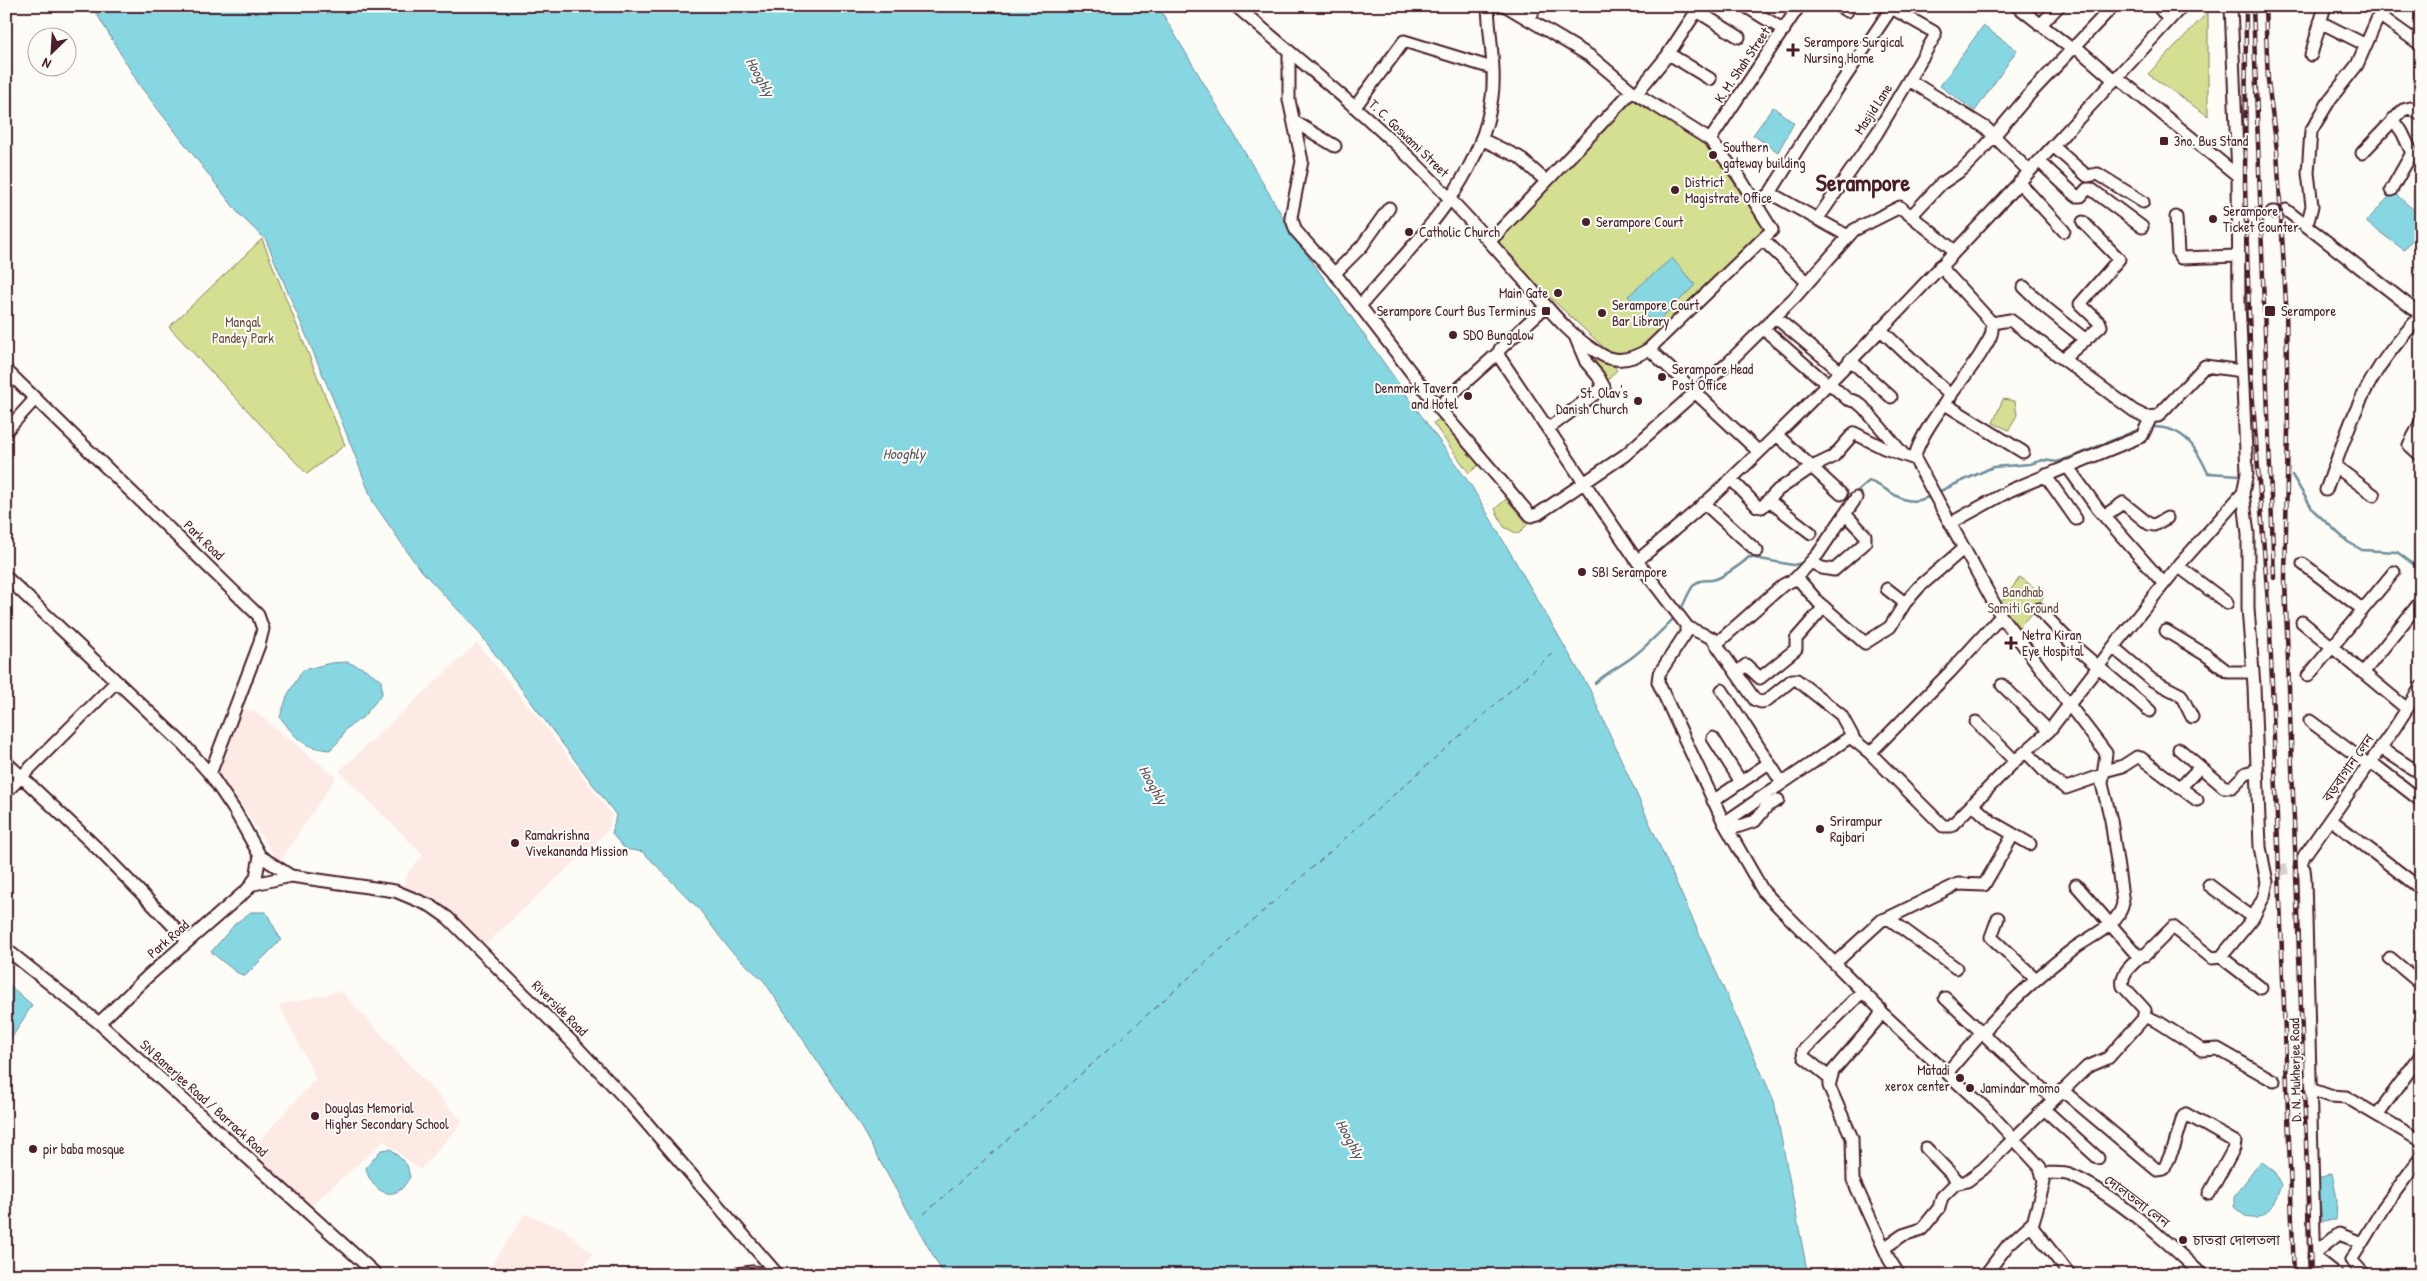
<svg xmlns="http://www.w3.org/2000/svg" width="2427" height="1281" viewBox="0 0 2427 1281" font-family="'Patrick Hand','Noto Sans Bengali',sans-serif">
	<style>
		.built { fill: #fdeae5 }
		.green { fill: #d4df92; stroke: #8f7f5e }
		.water { fill: #87d7e3; stroke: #6f8d99 }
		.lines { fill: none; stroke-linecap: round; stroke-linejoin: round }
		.stream { stroke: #6f8d99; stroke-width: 2.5 }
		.ferry { stroke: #5c5662; stroke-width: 1; stroke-dasharray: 6 5; stroke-linecap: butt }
		.minor-tunnel { stroke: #d9d0ce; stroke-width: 11; stroke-dasharray: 11 5.5; stroke-linecap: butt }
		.minor-casing { stroke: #4a1f2b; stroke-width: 15 }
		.minor { stroke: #fdfcf7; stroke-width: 11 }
		.rail-casing { stroke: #4a1f2b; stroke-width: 4.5 }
		.rail { stroke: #fdfcf7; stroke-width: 2.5; stroke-dasharray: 8; stroke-linecap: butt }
		.poi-dot { fill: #4a1f2b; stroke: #fdfcf7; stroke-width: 2 }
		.labels { text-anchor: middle; stroke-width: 4; stroke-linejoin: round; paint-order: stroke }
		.poi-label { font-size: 14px; fill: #4a1f2b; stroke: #fdfcf7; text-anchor: start }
		.street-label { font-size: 14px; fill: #4a1f2b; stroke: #fdfcf7 }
		.park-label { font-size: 14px; fill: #6c4f45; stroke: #fdfcf7 }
		.water-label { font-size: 15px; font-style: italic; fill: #5c5662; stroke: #fdfcf7 }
		.town-label { font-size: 24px; font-weight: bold; fill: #4a1f2b; stroke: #fdfcf7 }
	</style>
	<rect width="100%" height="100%" fill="#fdfcf7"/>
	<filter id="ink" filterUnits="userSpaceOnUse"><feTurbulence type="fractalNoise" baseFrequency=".02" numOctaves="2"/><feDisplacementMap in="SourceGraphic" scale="10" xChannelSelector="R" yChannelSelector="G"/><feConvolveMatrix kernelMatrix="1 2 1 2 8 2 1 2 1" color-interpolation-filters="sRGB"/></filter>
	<g filter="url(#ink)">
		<path class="built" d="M477,643L547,729L612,815L608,831L485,945L434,899L402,888L409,871L423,855L339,771Z
			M238,708L254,711L336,777L279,863L242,806L212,769Z
			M341,991L463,1122L420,1170L384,1141L308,1208L248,1153L316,1078L279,1005Z
			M525,1214L562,1228L593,1254L586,1264L596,1275H485Z"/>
		<path class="green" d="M2208,12V116L2148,74Z
			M1631,97L1709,147L1767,231L1644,358L1611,354L1494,246Z
			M262,239L345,445L307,474L169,327Z
			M1598,358L1615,367L1617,370L1608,380L1603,379L1594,361Z
			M2003,399L2015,401L2017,415L2009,430L1993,423Z
			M1443,417L1480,464L1469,473L1433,423Z
			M1506,499L1528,524L1518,534L1504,527L1495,509Z
			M2020,577L2044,595L2036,610L2013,632L2000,604Z"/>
		<path class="water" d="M92,6H1158L1296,239L1472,487L1590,690L1774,1101L1808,1275H944L855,1117L764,981L730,950L699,909L643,852L625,849L612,834L616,815L477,630L418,567L373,502L333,399L266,240L239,214L140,86Z
			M1983,26L2017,50L1975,111L1940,86Z
			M1773,107L1794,123L1778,152L1753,135Z
			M2393,192L2421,216V229L2404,250L2366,222Z
			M1672,258L1695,285L1654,325L1628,296Z
			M347,662L365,669L381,680L382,694L363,717L346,729L339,741L330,750C302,748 296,738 280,717L288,694L303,670L331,663Z
			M251,912H266L281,940L245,976L236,972L211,952L235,924Z
			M6,982L32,1005L6,1047Z
			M391,1149L407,1165L410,1177C407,1181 404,1187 400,1190C384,1201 368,1182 366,1168L381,1150Z
			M2261,1161L2274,1171L2281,1185C2277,1199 2266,1224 2247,1217C2243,1215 2238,1210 2234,1207V1197Z
			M2332,1173L2337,1199L2336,1220L2322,1221L2318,1179Z"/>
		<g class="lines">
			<path class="stream" d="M2150,427C2183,426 2195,445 2208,473L2240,475
				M2292,475L2313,510L2348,542L2362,550L2397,552L2421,570
				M1938,492L1993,467L2030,464L2043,460L2057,462L2080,454L2142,428
				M1853,495L1869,481C1893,489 1901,510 1931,496
				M1682,607C1686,600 1690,587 1696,583C1702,579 1706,581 1712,580C1721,579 1743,563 1749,557L1793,565L1803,563
				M1595,683C1606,673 1619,667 1631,658C1647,646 1661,631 1675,617"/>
			<path class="ferry" d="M924,1214L1555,651"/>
			<path class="minor-tunnel" d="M2277,871L2298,866"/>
			<g class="minor-casing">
				<path id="minor" d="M1236,6C1295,57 1357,106 1413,161C1451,198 1486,238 1521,277C1546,305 1569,337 1602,355C1618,364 1635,358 1649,349L1772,230L1738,175L1710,140L1632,91L1490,241
					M1506,6L1590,56L1632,91
					M1745,6L1784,30
					M1838,6L1847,11
					M2017,6L2073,50
					M2158,6L2169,20
					M2231,6L2238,176
					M1697,11L1739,37
					M2379,15L2421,45
					M1530,19L1535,6
					M2320,22L2366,45
					M2040,25L2059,6
					M2076,47L2114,80
					M1289,52V100L1302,161L1291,217L1296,231L1340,280L1438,407L1531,516L1538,514L1625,455L1729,362L1795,297L1854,230L1900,207L1955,251
					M1669,54L1710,79
					M2311,55L2325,6
					M2117,77L2182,6
					M1909,80L1986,128L2029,171
					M1636,94L1667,56L1700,6
					M1355,107L1404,41L1492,68
					M1295,122L1335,146
					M1481,139L1519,157L1546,181
					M1710,140L1799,6
					M2053,146L2087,176L2098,174L2143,202
					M2362,153L2403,110L2410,108L2421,115
					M2039,161L2076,196H2081L2087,189H2091L2142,227
					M2019,182L2064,231
					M2391,190L2412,153L2402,132L2393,119
					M1770,193L1848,236
					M1757,203L1770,193L1813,125L1893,6
					M2286,210L2421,315
					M2272,212H2275
					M1912,215L1941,184L1963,169L1983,149L2027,97L2113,6
					M2251,216L2255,215
					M2176,217L2178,253L2181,258L2238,256
					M1818,218L1877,133L1935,36L1934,32L1888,6
					M2307,225L2312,206L2308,173L2311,131L2331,98L2357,65L2383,6
					M1763,240L1807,282
					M1940,266L1992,323C1994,336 1986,344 1980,355C1965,378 1916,435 1915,459L2001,616
					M1334,274L1362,246L1389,208
					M2024,287L2046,308L2086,340
					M1360,306C1412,245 1481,182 1492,97C1496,71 1489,34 1488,6
					M1545,307L1500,349L1498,355L1637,561L1686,625V633L1659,674L1658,682L1724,823L1763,891L1880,1009V1015L1876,1021L1833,1071L1829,1086L1852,1138L1853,1180L1889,1259L1899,1275
					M1775,317L1840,371
					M1992,323L2010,320L2134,411L2146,417L2158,416L2205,366L2242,371
					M1764,329L1827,384
					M1880,329L1951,396
					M1649,349L1759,452
					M2063,359L2101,326L2100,323L2080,304L2119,259L2083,222
					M1850,360L1891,397
					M6,370L258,615L263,629L259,645L210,774L235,811L260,856L256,877L248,889L148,976L99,1023
					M1828,382L1847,399L1857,402L1863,407L1904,455
					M1945,404L2023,452
					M1438,407L1498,353
					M2421,422L2409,445L2421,456
					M1549,428L1604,387L1598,376L1586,362L1575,336
					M6,431L35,399
					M1777,435L1841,494
					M2067,466L2098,509L2164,584
					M2335,466L2374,495
					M2045,475L2076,519
					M1731,479L1757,506L1762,507L1778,490L1812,467L1833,457L1854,433L1884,448L1915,459
					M2326,490C2341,449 2354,406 2378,369C2390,350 2406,332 2421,315
					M1768,500L1811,533
					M1704,503L1757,551
					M2104,516L2123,503L2149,524L2154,525L2167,518
					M1951,523L2011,490L2142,436L2151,417
					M1637,561C1663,539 1690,517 1715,494C1856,362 1986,218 2117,77L2238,176L2239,302L2247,473L2243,493L2180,564L2117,642L2049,731L2015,761L1951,826H1943L1870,753L1850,737L1724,823
					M1811,562L1822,568L1834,570L1865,543V535L1845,514
					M2303,564L2362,609
					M2178,566L2227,603
					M6,577L184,745L210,774
					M1795,579L1818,554L1856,498
					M1905,603L1919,587L1964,548
					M2039,609L2074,646L2150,711
					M2302,622L2407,709
					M1687,627L1712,638L1755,700L1761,702L1766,701L1792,680H1797L1841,715L1853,737
					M2166,631L2206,655L2228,672H2253
					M1716,644L1783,585L1795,579L1800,581L1819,603L1865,643L1890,627L1905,603L1887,589
					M2113,647L2152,680L2181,695L2192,717
					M1736,673L1746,665L1760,678L1796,649V639L1824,607
					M2363,673L2421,601
					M2308,676L2394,572
					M2002,685L2049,731
					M1722,690L1782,783
					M2310,721L2369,765
					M1976,722L2015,761
					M1713,738L1741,782
					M2381,748L2413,769L2421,766
					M2179,749L2224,787H2232L2246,773L2257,770
					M2026,752L2052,779L2066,788L2103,775
					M1870,753L1950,672L2001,616L2106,753L2102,784L2111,820L2123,903C2119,925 2093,935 2076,947C2027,983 1986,1026 1947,1073
					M6,762L99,850L188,941
					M2371,762L2421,801
					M2104,771L2123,766L2137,757L2141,758L2197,800
					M2180,788L2200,767
					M6,792L116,682
					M1713,801L1769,763
					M1972,804L1992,822L2030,844
					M2330,819L2421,889
					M1728,830L1755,821L1767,806L1778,800
					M260,856L291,876L395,891L431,906L448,918L576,1046L632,1106L778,1275
					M2300,867L2304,869L2305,878L2315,1275
					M2300,867L2304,856L2394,729L2421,687
					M254,884L291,876
					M2076,885L2137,955H2145L2173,927L2212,958L2221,957L2261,988
					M2209,885L2253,918L2264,896L2267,882L2260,847L2254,686L2248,608V534L2243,493
					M1888,918L1958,884L1984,885L2013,835
					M1998,918L1991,937L2036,979
					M6,949L99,1023L377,1275
					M2221,957L2253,918
					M2390,958L2421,984
					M1835,963L1882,920L1888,918L1956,968
					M1945,998L2053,1099
					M1881,1012L1986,1109L2040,1167L2044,1182L2032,1227L2070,1275
					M2145,1016L2160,1023L2202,1050L2218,1049L2274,1081
					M1830,1078L1804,1057L1803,1051L1863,991
					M2310,1089L2330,1096L2346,1097L2421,1141
					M2062,1090L2157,1170L2164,1169L2174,1147L2183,1117L2186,1114L2235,1142L2234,1148L2209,1194
					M2044,1109L2098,1158
					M2377,1115L2421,1055
					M1926,1148L1959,1182
					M2043,1173C2052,1174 2062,1172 2070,1175C2112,1192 2169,1243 2202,1275
					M2362,1243L2351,1260L2365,1275
					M1884,1248L1903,1235L1922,1229L1939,1208L1942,1197L1955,1184L1967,1181L1983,1169L2087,1067L2108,1058L2143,1019L2145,1010L2123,986C2120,973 2133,964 2141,956
					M2314,1254L2339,1234L2362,1243L2383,1208L2421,1157
					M2314,1257L2337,1275
					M730,1275L752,1272L777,1275
					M1985,1275L2008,1245L2032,1223"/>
			</g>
			<use href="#minor" class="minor"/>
			<g class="rail-casing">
				<path id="rail" d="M2246,6L2245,185L2251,375L2270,630L2294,1275
					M2253,6L2274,578
					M2265,6L2268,81L2277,150L2286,303L2288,429L2285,580L2311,1275"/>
			</g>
			<use href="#rail" class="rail"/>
		</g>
	</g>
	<g class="poi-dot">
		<path d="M1790.5 42.5h5v5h5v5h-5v5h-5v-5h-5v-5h5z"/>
		<rect x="2159" y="136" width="10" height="10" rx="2.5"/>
		<circle cx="1713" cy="155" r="5"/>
		<circle cx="1675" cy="190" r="5"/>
		<circle cx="2213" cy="219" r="5"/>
		<circle cx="1586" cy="222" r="5"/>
		<circle cx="1409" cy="232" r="5"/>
		<circle cx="1558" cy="293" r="5"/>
		<rect x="1541" y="306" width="10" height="10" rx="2.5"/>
		<rect x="2264" y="305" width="12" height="12" rx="2.5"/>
		<circle cx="1602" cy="313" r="5"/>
		<circle cx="1453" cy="335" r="5"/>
		<circle cx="1662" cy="377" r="5"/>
		<circle cx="1468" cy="396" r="5"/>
		<circle cx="1638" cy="401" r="5"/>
		<circle cx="1582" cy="572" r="5"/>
		<path d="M2008.5 635.5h5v5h5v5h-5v5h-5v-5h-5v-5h5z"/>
		<circle cx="1820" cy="829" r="5"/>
		<circle cx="515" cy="843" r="5"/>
		<circle cx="1960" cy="1078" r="5"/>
		<circle cx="1970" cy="1088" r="5"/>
		<circle cx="315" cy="1116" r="5"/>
		<circle cx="33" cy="1149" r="5"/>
		<circle cx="2183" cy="1240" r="5"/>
	</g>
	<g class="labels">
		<g class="poi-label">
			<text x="1804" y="47">Serampore Surgical<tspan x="1804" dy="16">Nursing Home</tspan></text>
			<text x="2174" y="146">3no. Bus Stand</text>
			<text x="1723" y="152">Southern<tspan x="1723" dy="16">gateway building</tspan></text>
			<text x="1685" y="187">District<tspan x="1685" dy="16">Magistrate Office</tspan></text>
			<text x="2223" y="216">Serampore<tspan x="2223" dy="16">Ticket Counter</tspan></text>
			<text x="1596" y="227">Serampore Court</text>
			<text x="1419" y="237">Catholic Church</text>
			<text x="1548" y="298" text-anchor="end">Main Gate</text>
			<text x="1612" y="310">Serampore Court<tspan x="1612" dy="16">Bar Library</tspan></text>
			<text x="1536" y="316" text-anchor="end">Serampore Court Bus Terminus</text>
			<text x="2281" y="316">Serampore</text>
			<text x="1463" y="340">SDO Bungalow</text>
			<text x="1672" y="374">Serampore Head<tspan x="1672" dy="16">Post Office</tspan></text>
			<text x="1458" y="393" text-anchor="end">Denmark Tavern<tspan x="1458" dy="16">and Hotel</tspan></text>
			<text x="1628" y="398" text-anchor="end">St. Olav's<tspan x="1628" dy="16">Danish Church</tspan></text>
			<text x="1592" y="577">SBI Serampore</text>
			<text x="2022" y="640">Netra Kiran<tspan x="2022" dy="16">Eye Hospital</tspan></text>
			<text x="1830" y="826">Srirampur<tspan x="1830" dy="16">Rajbari</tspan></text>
			<text x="525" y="840">Ramakrishna<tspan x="525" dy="16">Vivekananda Mission</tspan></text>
			<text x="1950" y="1075" text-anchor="end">Matadi<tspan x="1950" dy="16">xerox center</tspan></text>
			<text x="1980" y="1093">Jamindar momo</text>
			<text x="325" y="1113">Douglas Memorial<tspan x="325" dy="16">Higher Secondary School</tspan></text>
			<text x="43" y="1154">pir baba mosque</text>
			<text x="2193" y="1245">চাতরা দোলতলা</text>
		</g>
		<g class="street-label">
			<text transform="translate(1742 65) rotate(-56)" y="5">K. M. Shah Street</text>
			<text transform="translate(1873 109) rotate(-57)" y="5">Masjid Lane</text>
			<text transform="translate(1409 138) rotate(44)" y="5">T. C. Goswami Street</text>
			<text transform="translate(204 540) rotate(44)" y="5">Park Road</text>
			<text transform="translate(2348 768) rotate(-55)" y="5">বড়বাগান লেন</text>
			<text transform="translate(168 939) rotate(-41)" y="5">Park Road</text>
			<text transform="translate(560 1008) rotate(45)" y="5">Riverside Road</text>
			<text transform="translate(2295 1070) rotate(-91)" y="5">D. N. Mukherjee Road</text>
			<text transform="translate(204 1098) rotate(42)" y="5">SN Banerjee Road / Barrack Road</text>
			<text transform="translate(2137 1201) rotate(37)" y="5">দোলতলা লেন</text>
		</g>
		<g class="park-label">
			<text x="243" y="327">Mangal<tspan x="243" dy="16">Pandey Park</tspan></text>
			<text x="2023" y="597">Bandhab<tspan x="2023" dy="16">Samiti Ground</tspan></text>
		</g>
		<g class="water-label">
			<text transform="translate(760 77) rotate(61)" y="5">Hooghly</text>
			<text x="904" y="459">Hooghly</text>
			<text transform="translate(1153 785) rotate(61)" y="5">Hooghly</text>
			<text transform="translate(1350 1139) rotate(61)" y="5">Hooghly</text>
		</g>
		<g class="town-label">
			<text x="1863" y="191">Serampore</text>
		</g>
	</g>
	<rect width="2427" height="1281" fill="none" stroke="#fdfcf7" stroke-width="25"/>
	<rect x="12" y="12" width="2402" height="1256" fill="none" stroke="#4a1f2b" stroke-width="2" filter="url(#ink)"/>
	<g transform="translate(52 52) rotate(205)"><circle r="24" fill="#fdfcf7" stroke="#b5a4a5"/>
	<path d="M0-4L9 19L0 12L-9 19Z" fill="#4a1f2b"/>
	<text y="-8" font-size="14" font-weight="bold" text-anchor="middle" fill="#4a1f2b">N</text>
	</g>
</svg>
